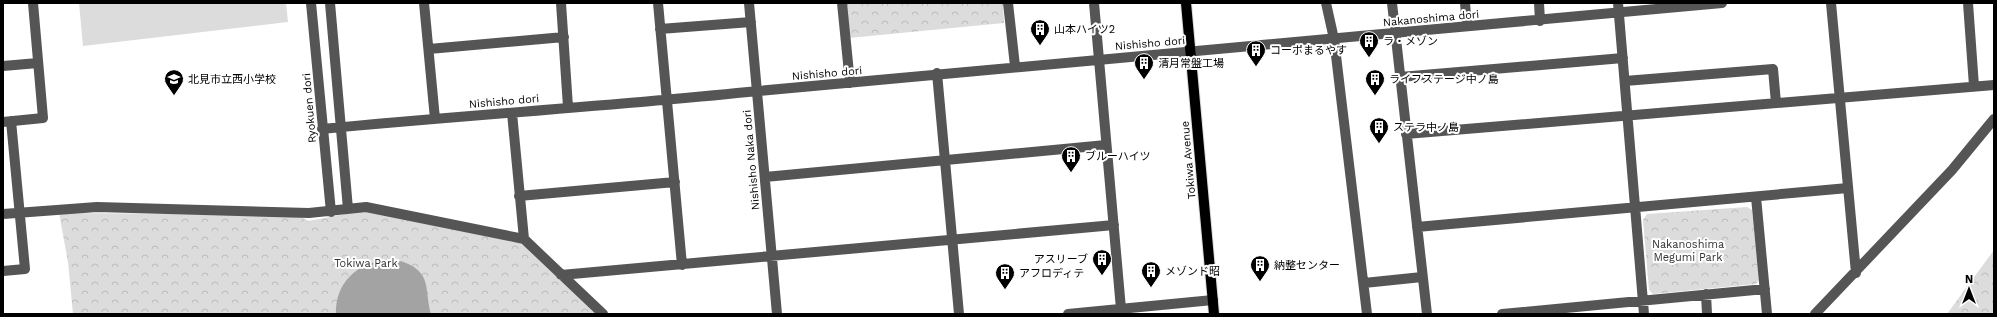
<svg xmlns="http://www.w3.org/2000/svg" width="1997" height="317" viewBox="0 0 1997 317" font-family="'Work Sans','Noto Sans JP',sans-serif">
	<style>
		.forest { fill: url(#forest-crowns) }
		.pitch { fill: #dcdcdc }
		.water { fill: #a3a3a3 }
		.lines { fill: none; stroke-linecap: round; stroke-linejoin: round }
		.major-casing { stroke: #dbdbdb; stroke-width: 12 }
		.minor { stroke: #555; stroke-width: 10 }
		.major { stroke: #000; stroke-width: 10 }
		.labels { text-anchor: middle; stroke-width: 4; stroke-linejoin: round; paint-order: stroke }
		.street-label { font-size: 11px; fill: #000; stroke: #fff }
		.poi-label { font-size: 11px; fill: #000; stroke: #fff; text-anchor: start }
		.park-label { font-size: 11px; fill: #333; stroke: #fff }
	</style>
	<defs>
		<pattern id="forest-crowns" width="20" height="18" patternUnits="userSpaceOnUse"><rect width="20" height="18" fill="#dcdcdc"/><path d="M2 6a3 3 0 1 1 6 0M12 15a3 3 0 1 1 6 0" fill="none" stroke="#bbb"/></pattern>
	</defs>
	<rect width="100%" height="100%" fill="#fff"/>
	<path class="forest" d="M845,3H1003L1004,23L849,38Z
		M1747,207L1752,210L1759,280L1756,284L1653,294L1649,290L1643,220L1647,214Z
		M367,210L517,241L525,247L596,314H73L68,262L59,213L224,214L301,217L308,221Z
		M1994,250V314H1947Z"/>
	<path class="pitch" d="M79,3H286L288,22L83,46Z"/>
	<path class="water" d="M387,259C404,260 423,267 426,285C428,295 428,305 431,314H336C335,283 357,263 387,259Z"/>
	<g class="lines">
		<g class="major-casing">
			<path id="major" d="M1186,3L1214,314"/>
		</g>
		<path class="minor" d="M311,3L331,212
			M330,3L348,209
			M424,3L435,119
			M561,3L568,107
			M658,3L682,265
			M749,3L777,314
			M842,3L850,83
			M1008,3L1015,66
			M1094,3L1121,309
			M1326,3L1334,39L1367,314
			M1392,3L1427,314
			M1465,3L1467,26
			M1539,3L1540,21
			M1618,3L1644,314
			M1831,3L1856,273
			M1968,3L1974,86
			M660,29L751,22
			M429,49L564,37
			M3,66L38,63
			M937,73L959,314
			M1400,77L1623,58
			M1625,81L1773,69L1776,103
			M512,113L524,239
			M3,122L43,118L33,3
			M322,129C467,115 613,106 758,91C1079,60 1401,34 1722,3
			M1406,134L1994,85
			M765,177L1106,145
			M519,196L675,182
			M1756,197L1767,314
			M3,214L97,207L309,213L366,207L524,239L603,314
			M1417,227L1848,188
			M3,271L25,269L11,121
			M561,275L1114,225
			M1364,283L1422,277
			M1706,294L1707,314
			M1068,314L1213,300
			M1502,314L1765,289
			M1815,314L1952,170L1994,119"/>
		<use href="#major" class="major"/>
	</g>
	<defs>
		<g id="building-pin" transform="scale(1)"><path d="M0 17L-7.5 6A9.5 9.5 0 1 1 7.5 6Z" fill="#000" stroke="#fff"/><path d="M-4-6H4V6H1V3H-1V6H-4ZM-2.5-4.3h1.7v1.8h-1.7ZM.8-4.3h1.7v1.8H.8ZM-2.5-1h1.7V.8h-1.7ZM.8-1h1.7V.8H.8Z" fill="#fff"/></g>
		<g id="school-pin" transform="scale(1)"><path d="M0 17L-7.5 6A9.5 9.5 0 1 1 7.5 6Z" fill="#000" stroke="#fff"/><path d="M0-5L7-2L0 1L-7-2ZM-4 1L0 2.5L4 1V4Q0 6-4 4Z" fill="#fff"/></g>
	</defs>
	<g fill-rule="evenodd">
		<use href="#building-pin" x="1040" y="29"/>
		<use href="#building-pin" x="1369" y="41"/>
		<use href="#building-pin" x="1256" y="50"/>
		<use href="#building-pin" x="1144" y="63"/>
		<use href="#school-pin" x="174" y="79"/>
		<use href="#building-pin" x="1375" y="79"/>
		<use href="#building-pin" x="1379" y="127"/>
		<use href="#building-pin" x="1071" y="156"/>
		<use href="#building-pin" x="1102" y="259"/>
		<use href="#building-pin" x="1260" y="265"/>
		<use href="#building-pin" x="1151" y="271"/>
		<use href="#building-pin" x="1005" y="273"/>
	</g>
	<g class="labels">
		<g class="street-label">
			<text transform="translate(1431 18) rotate(-5)" y="4">Nakanoshima dori</text>
			<text transform="translate(1150 43) rotate(-5)" y="4">Nishisho dori</text>
			<text transform="translate(827 73) rotate(-5)" y="4">Nishisho dori</text>
			<text transform="translate(504 101) rotate(-5)" y="4">Nishisho dori</text>
			<text transform="translate(309 108) rotate(-95)" y="4">Ryokuen dori</text>
			<text transform="translate(751 160) rotate(-95)" y="4">Nishisho Naka dori</text>
			<text transform="translate(1188 160) rotate(-95)" y="4">Tokiwa Avenue</text>
		</g>
		<g class="poi-label">
			<text x="1054" y="33">山本ハイツ2</text>
			<text x="1383" y="45">ラ・メゾン</text>
			<text x="1270" y="54">コーポまるやす</text>
			<text x="1158" y="67">清月常盤工場</text>
			<text x="188" y="83">北見市立西小学校</text>
			<text x="1389" y="83">ライフステージ中ノ島</text>
			<text x="1393" y="131">ステラ中ノ島</text>
			<text x="1085" y="160">ブルーハイツ</text>
			<text x="1088" y="263" text-anchor="end">アスリーブ</text>
			<text x="1274" y="269">納整センター</text>
			<text x="1165" y="275">メゾンド昭</text>
			<text x="1019" y="277">アフロディテ</text>
		</g>
		<g class="park-label">
			<text x="1688" y="248">Nakanoshima<tspan x="1688" dy="13">Megumi Park</tspan></text>
			<text x="366" y="267">Tokiwa Park</text>
		</g>
	</g>
	<rect width="1997" height="317" fill="none" stroke="#000000" stroke-width="8"/>
	<g transform="translate(1969 289)" stroke="#ffffff" stroke-width="3" paint-order="stroke">
	<path d="M0-3L7 15L0 10L-7 15Z" fill="#000000"/>
	<text y="-6" font-size="11" font-weight="bold" text-anchor="middle" fill="#000000">N</text>
	</g>
</svg>
